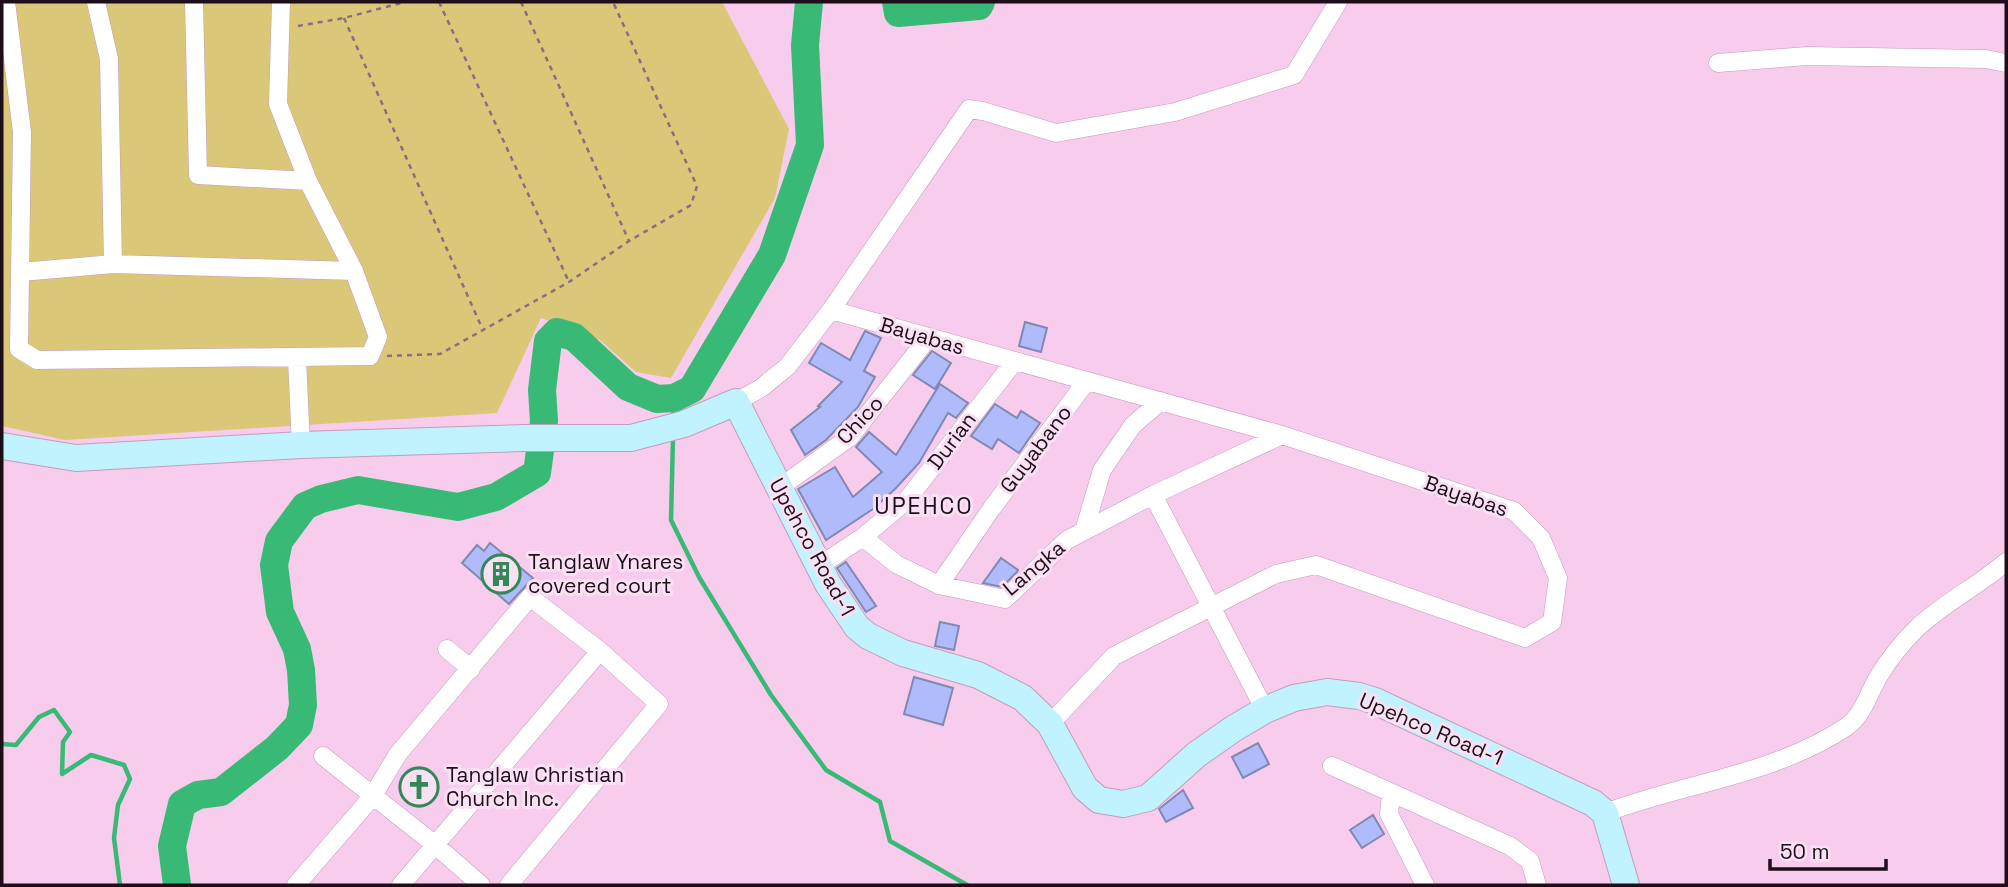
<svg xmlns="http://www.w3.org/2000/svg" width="2008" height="887" viewBox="0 0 2008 887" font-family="'Space Grotesk',sans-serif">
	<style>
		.green { fill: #dbc778 }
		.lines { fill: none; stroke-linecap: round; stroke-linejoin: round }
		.stream { stroke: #38ba76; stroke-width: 4.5 }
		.river { stroke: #38ba76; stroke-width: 28 }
		.building { fill: #afbbfa; stroke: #8089b2; stroke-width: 2 }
		.street-casing { stroke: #c59cbb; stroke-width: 19 }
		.secondary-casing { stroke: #c59cbb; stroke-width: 28 }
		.path { stroke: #8a6d82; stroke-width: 2.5; stroke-dasharray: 5 5; stroke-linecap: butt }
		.street { stroke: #fff; stroke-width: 18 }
		.secondary { stroke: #c0f3fd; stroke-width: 26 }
		.labels { text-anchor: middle; stroke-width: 6; stroke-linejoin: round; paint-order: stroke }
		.street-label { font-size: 21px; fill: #1d0e19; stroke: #fae0f3 }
		.poi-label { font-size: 21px; fill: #1d0e19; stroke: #fae0f3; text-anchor: start }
		.neighbourhood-label { font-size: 23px; letter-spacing: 2px; fill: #1d0e19; stroke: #fae0f3 }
	</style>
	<rect width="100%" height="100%" fill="#f7ccec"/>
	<path class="green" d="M2,2H722L789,129L775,198L671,378L636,372L600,340L541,318L497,413L65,440L2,426Z"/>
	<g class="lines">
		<path class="stream" d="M673,418L674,398
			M673,437L671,520L699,577L771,695L826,770L880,802L890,841L967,885
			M2,744L16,745L39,717L54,710L70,732L63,742L62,774L91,755L124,765L130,779L118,805L114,838L120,885"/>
		<path class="river" d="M896,2L898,13L979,6L981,2
			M177,885L172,846L182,804L198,795L221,792L277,748L299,725L303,705L301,670L297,649L280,612L274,565L279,541L305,506L321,499L358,490L458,507L496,497L537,473L544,421L542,390L548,341L557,332L574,337L628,387L657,399L674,398L692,389L772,255L810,145L805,45L809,2"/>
	</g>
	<path class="building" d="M1025,322L1047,328L1041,352L1019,346Z
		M865,331L881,338L864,371L875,377L858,407L826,440L805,455L791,430L820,407L818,406L842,382L809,363L821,343L850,360Z
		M932,351L951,363L935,389L913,375Z
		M940,384L968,403L956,418L948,413L919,463L896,488L873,509L826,540L798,489L835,467L853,497L882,472L856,447L869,432L896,455Z
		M995,404L1017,418L1021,411L1040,423L1019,453L998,439L992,449L971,436Z
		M490,543L533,578L509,604L462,563L477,545L484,551Z
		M1001,558L1018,570L1017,572L1002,587L983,583Z
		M846,562L876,606L866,612L837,568Z
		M940,622L959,626L954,650L935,646Z
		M914,677L953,688L943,725L904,714Z
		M1258,743L1269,764L1243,778L1232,757Z
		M414,772L435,788L425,802L403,786Z
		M1183,790L1193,808L1166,822L1159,809Z
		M1373,815L1384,834L1362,848L1350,830Z"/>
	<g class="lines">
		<g class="street-casing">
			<path id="street" d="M6,2L22,132L19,349L37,360L370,356L378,337L354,271L308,181L278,104L281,2
				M96,2L109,59L113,264
				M194,2L198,175L308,181
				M1718,63L1807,56L1986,59L2006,63
				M21,272L113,264L354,271
				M831,310L1282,435L1514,511L1541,538L1558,578L1552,622L1525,638L1316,565L1276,574L1114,656L1050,724
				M297,359L301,445
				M736,402L761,388L787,367L831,310L969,109L983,111L1056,133L1175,112L1294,75L1338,2
				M779,488L850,437L928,338
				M1153,495L1265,710
				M1084,531L1102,470L1133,425L1161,401
				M863,537L896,564L939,585L1005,599L1067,540L1153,495L1282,435
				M819,566L863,537L906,501L1014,362
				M939,585L992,508L1086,382
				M447,649L471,669
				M323,756L434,844L481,885
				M1332,766L1510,846L1530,861L1537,885
				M1391,795L1389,814L1425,885
				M1605,813C1684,783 1774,775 1846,727C1864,715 1868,693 1880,674C1890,658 1903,642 1916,629C1943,603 1978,586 2006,562
				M296,885L372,797L398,754L530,597L600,651L659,704L509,885
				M401,885L600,651"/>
		</g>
		<g class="secondary-casing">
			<path id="secondary" d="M2,446L76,458L301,445L524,438H631L684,424L736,402L828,584L857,627L868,636L903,653L978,675L1023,698L1050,724L1085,788L1099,800L1123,804L1148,798L1196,755L1233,729L1265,710L1294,698L1327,692L1359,696L1375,701L1593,803L1605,813L1626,885"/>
		</g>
		<path class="path" d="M439,2L569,282
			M521,2L629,241
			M344,18L482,328
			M298,26L344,18L405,2
			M387,356L440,354L569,282L629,241L691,205L697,186L613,2"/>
		<use href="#street" class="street"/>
		<use href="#secondary" class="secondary"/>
	</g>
	<defs>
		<g id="building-ring" transform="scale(2.0125)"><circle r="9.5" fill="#fae0f3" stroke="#348758" stroke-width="1.5"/><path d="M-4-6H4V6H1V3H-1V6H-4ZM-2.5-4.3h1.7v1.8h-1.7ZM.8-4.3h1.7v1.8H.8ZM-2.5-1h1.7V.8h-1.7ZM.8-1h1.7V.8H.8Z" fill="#348758"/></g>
		<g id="church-ring" transform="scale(2.0125)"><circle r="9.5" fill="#fae0f3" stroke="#348758" stroke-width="1.5"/><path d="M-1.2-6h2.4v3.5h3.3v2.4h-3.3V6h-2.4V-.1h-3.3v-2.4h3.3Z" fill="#348758"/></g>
	</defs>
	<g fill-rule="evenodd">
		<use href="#building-ring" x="501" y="574"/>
		<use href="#church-ring" x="419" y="787"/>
	</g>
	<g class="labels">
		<g class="street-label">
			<text transform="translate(922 336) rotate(16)" y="7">Bayabas</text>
			<text transform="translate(860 420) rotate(-47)" y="7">Chico</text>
			<text transform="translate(952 441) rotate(-53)" y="7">Durian</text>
			<text transform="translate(1036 449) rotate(-53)" y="7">Guyabano</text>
			<text transform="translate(1466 496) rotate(19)" y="7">Bayabas</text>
			<text transform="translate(812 547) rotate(61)" y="7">Upehco Road-1</text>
			<text transform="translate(1034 568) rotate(-40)" y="7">Langka</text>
			<text transform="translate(1431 729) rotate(23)" y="7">Upehco Road-1</text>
		</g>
		<g class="poi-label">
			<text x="528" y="569">Tanglaw Ynares<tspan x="528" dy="24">covered court</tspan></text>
			<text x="446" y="782">Tanglaw Christian<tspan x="446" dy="24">Church Inc.</tspan></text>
		</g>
		<g class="neighbourhood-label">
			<text x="924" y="514">UPEHCO</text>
		</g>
	</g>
	<rect width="2008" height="887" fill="none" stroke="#1d0e19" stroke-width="7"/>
	<path d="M1770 859v10h116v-10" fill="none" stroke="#1d0e19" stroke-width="3.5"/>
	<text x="1780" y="859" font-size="21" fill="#1d0e19" stroke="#fae0f3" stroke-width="5" paint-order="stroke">50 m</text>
</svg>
